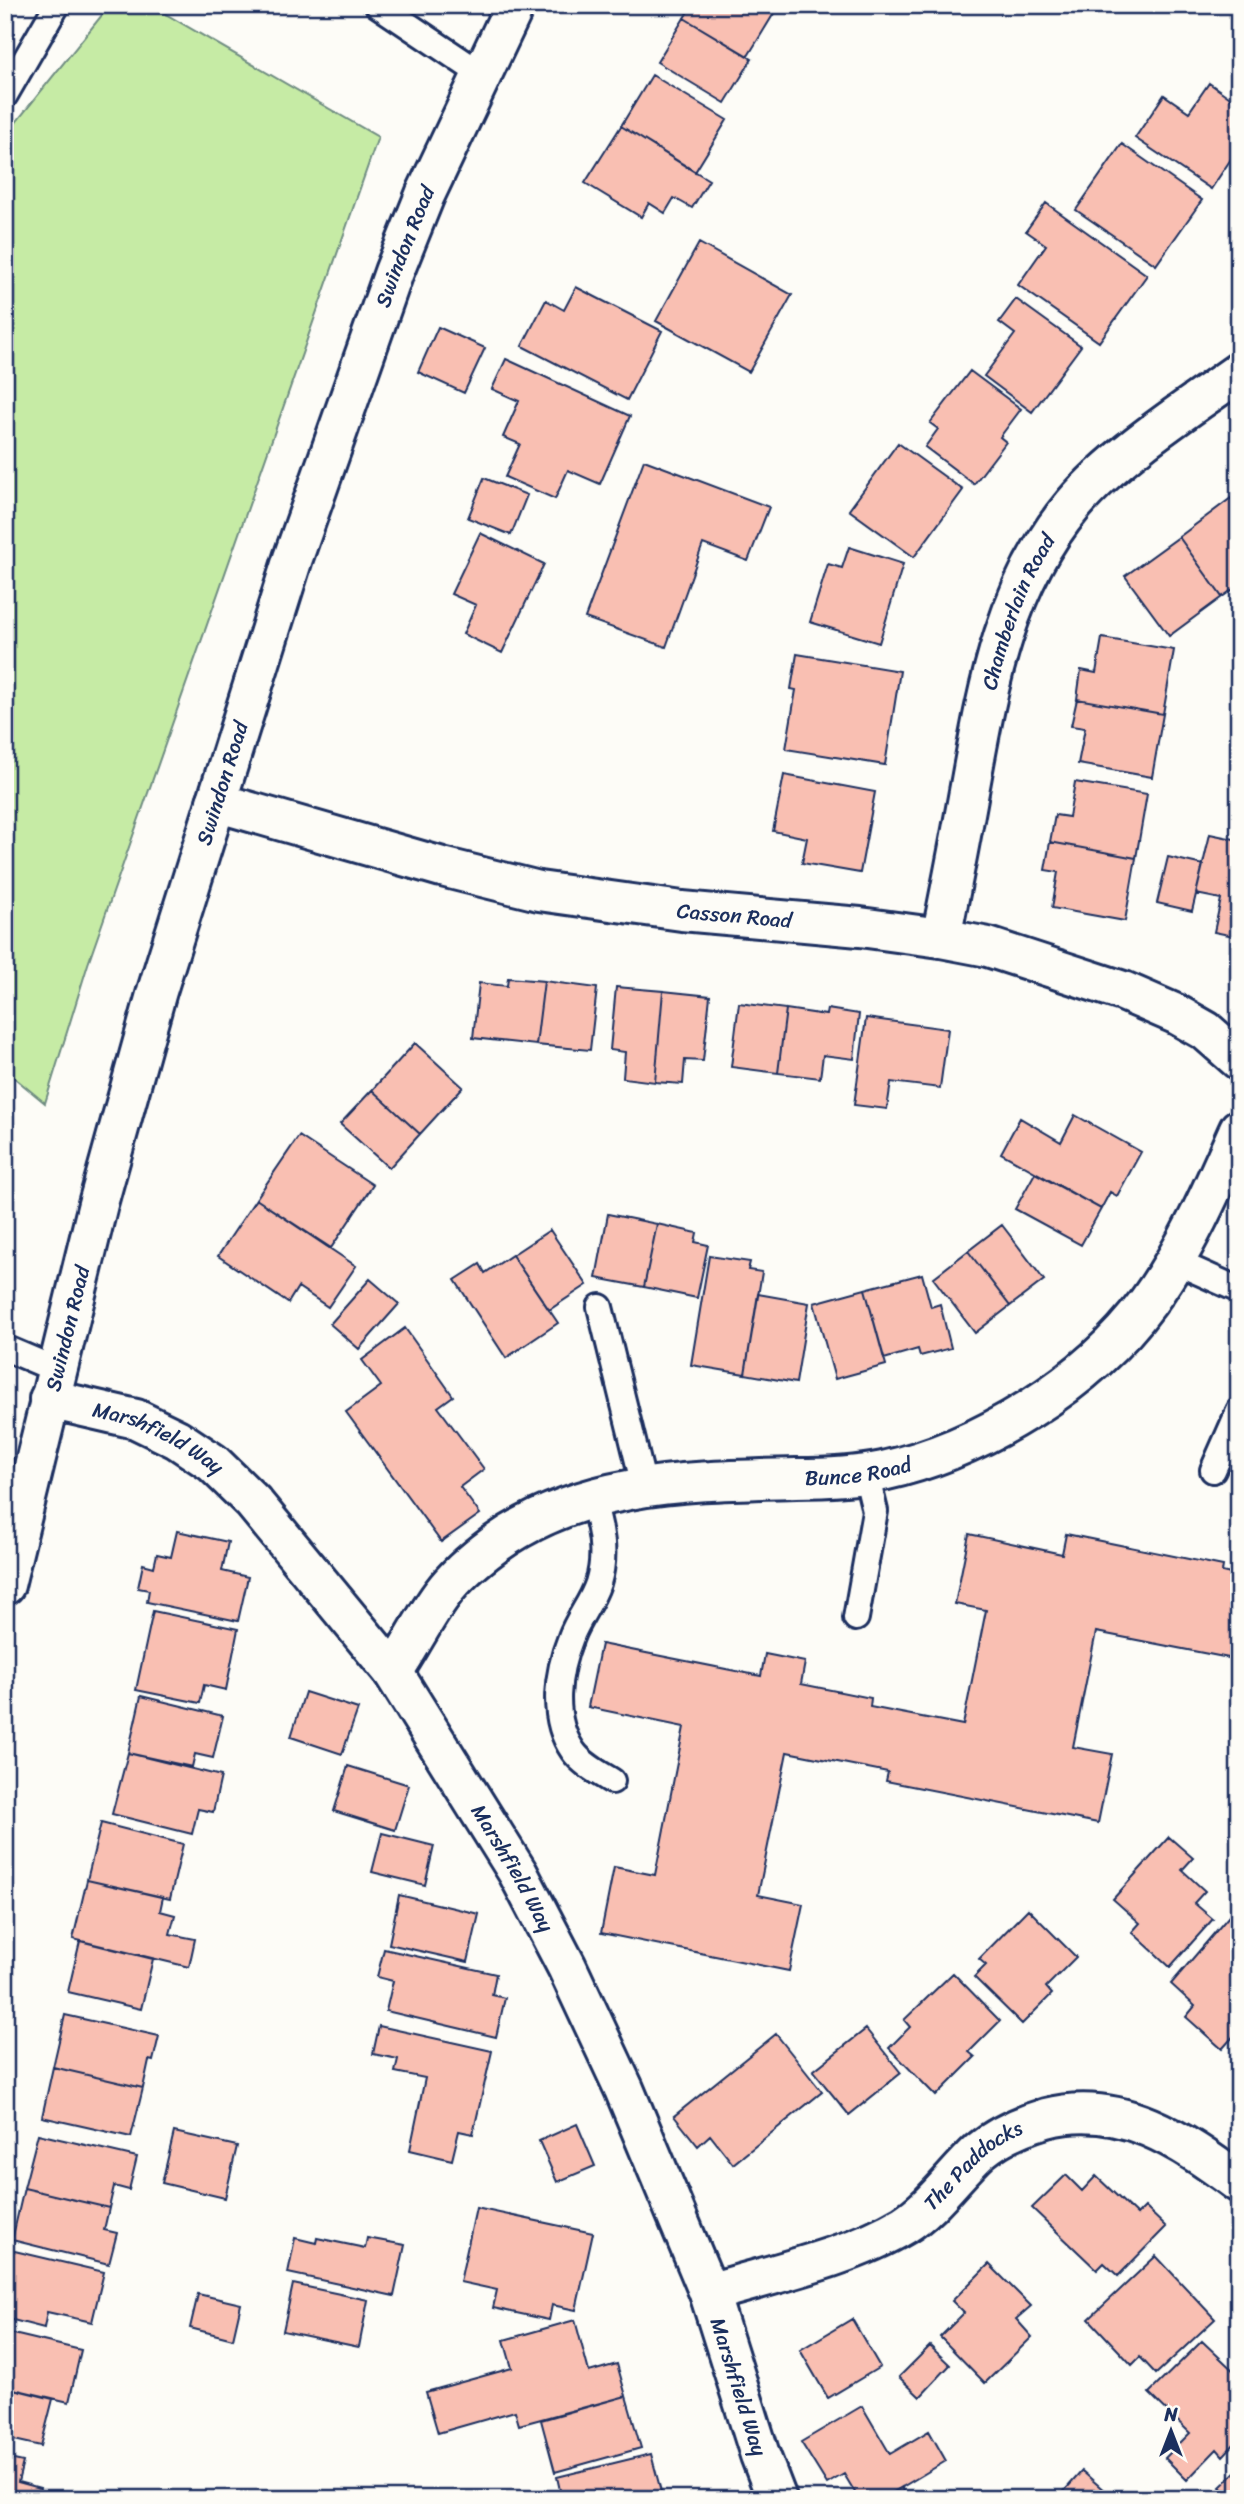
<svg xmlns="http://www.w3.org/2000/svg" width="1244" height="2504" viewBox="0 0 1244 2504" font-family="Sriracha,sans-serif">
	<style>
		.green { fill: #c6eba5; stroke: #708d82; stroke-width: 2 }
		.building { fill: #f9bfb2; stroke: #1b2f5e; stroke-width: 2 }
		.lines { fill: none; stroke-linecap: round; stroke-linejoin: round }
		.service-casing { stroke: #1b2f5e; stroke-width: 30 }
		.minor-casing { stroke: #1b2f5e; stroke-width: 44 }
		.secondary-casing { stroke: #1b2f5e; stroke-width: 44 }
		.service { stroke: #fdfcf7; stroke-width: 24 }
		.minor { stroke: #fdfcf7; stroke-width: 38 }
		.secondary { stroke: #fdfcf7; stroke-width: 38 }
		.labels { text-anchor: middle; stroke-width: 5; stroke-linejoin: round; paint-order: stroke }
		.street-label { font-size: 21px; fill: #1b2f5e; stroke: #fdfcf7 }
	</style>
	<rect width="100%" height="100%" fill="#fdfcf7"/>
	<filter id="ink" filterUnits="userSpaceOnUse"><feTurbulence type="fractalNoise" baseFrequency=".0143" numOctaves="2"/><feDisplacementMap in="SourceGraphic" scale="14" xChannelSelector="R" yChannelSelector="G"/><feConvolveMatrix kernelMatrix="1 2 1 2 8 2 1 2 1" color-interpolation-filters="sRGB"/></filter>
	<g filter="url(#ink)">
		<path class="green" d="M110,5H150L378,137L88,964L45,1103L5,1070V136Z"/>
		<path class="building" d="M692,5H769L776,10L748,56L684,18Z
			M684,18L752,59L725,103L657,62Z
			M652,75L727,120L695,172L621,126Z
			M1209,83L1239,104V147L1211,189L1135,138L1164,95L1189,112Z
			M621,126L709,180L692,208L674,198L665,213L649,203L641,217L585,183Z
			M1122,144L1202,200L1156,265L1076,210Z
			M1046,203L1147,275L1099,342L1018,285L1046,245L1026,231Z
			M699,243L792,295L749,372L656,321Z
			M576,287L662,331L627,400L522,346L546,300L564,310Z
			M1016,299L1081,346L1032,412L984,376L1015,334L999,322Z
			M438,327L485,348L464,393L418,372Z
			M506,359L630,416L600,484L568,470L555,499L505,477L520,444L503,437L519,401L492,389Z
			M970,371L1021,409L1000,437L1006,442L974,484L925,447L938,429L930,423Z
			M898,443L963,490L914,557L849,510Z
			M644,460L769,507L748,561L703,544L666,647L585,618Z
			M484,478L527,495L511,535L468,518Z
			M1231,498L1239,509V585L1222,597L1179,537Z
			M480,533L544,564L502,653L463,634L476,605L451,594Z
			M1179,537L1222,597L1169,636L1125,576Z
			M849,547L903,564L879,643L810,622L828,564L842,568Z
			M1102,638L1174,650L1163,714L1077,699L1081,670L1096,673Z
			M797,654L900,671L885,765L786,749L796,690L791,689Z
			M1077,699L1163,714L1152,777L1078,764L1085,728L1071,726Z
			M784,775L875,792L860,873L802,863L807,838L773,831Z
			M1075,782L1147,794L1136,858L1050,842L1055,815L1069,817Z
			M1210,834L1239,840L1233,870L1239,871V937L1214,932L1221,899L1196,894Z
			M1050,842L1136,858L1125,921L1052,908L1058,872L1045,870Z
			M1168,857L1203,865L1192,911L1157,903Z
			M508,978L544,981L536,1045L473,1038L479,983L507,986Z
			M544,981L597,988L590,1050L536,1045Z
			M616,987L663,991L655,1082L623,1078L625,1052L610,1050Z
			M663,991L710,996L703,1061L685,1060L683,1084L655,1082Z
			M739,1003L786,1009L778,1073L731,1067Z
			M786,1009L826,1015L827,1009L859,1014L854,1059L823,1055L820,1078L778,1073Z
			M866,1018L948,1029L940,1088L891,1082L887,1109L854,1105Z
			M415,1043L463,1087L420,1134L372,1090Z
			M372,1090L420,1134L389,1168L340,1124Z
			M1075,1115L1141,1152L1117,1196L1110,1192L1101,1209L1001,1153L1020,1118L1061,1142Z
			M299,1136L373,1185L331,1248L256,1199Z
			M1035,1173L1101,1209L1081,1245L1015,1209Z
			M256,1199L356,1266L328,1307L298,1287L288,1303L218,1256Z
			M608,1214L657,1224L644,1287L596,1278Z
			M657,1224L697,1233L695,1242L708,1245L697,1298L644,1287Z
			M1002,1225L1044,1280L1010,1306L968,1251Z
			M550,1230L587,1285L549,1310L512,1255Z
			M968,1251L1010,1306L975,1333L933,1278Z
			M512,1255L558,1323L506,1358L455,1280L480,1264L485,1273Z
			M709,1256L750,1262L748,1270L762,1272L745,1374L691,1365Z
			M922,1274L931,1307L940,1304L951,1348L920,1356L918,1349L884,1359L865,1289Z
			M370,1279L399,1304L359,1349L330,1324Z
			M865,1289L886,1365L835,1379L814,1303Z
			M758,1294L809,1303L796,1383L745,1374Z
			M405,1328L453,1396L438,1407L484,1469L460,1487L480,1514L441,1542L346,1412L381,1386L362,1360Z
			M177,1531L228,1542L222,1571L248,1577L238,1621L147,1602L149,1590L138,1588L143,1564L154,1567L157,1554L171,1557Z
			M969,1534L1062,1554L1066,1534L1223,1566L1222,1572L1239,1576V1660L1096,1632L1073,1747L1112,1754L1098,1823L886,1781L888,1772L787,1752L758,1895L803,1904L789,1971L601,1933L614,1867L655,1875L684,1727L588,1707L601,1644L761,1676L765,1654L805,1662L801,1684L871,1698L870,1707L963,1725L986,1610L955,1604Z
			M153,1611L238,1629L226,1690L204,1685L200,1703L136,1690Z
			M305,1692L358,1709L342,1754L291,1737Z
			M141,1696L223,1716L213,1758L195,1754L192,1767L128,1753Z
			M128,1753L221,1776L213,1812L198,1809L192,1834L112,1814Z
			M348,1766L409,1785L395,1830L334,1811Z
			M101,1823L183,1844L170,1899L87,1880Z
			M382,1833L434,1846L425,1885L372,1872Z
			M1169,1837L1193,1858L1182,1870L1205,1891L1194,1903L1213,1919L1170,1967L1132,1932L1140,1923L1113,1899Z
			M87,1880L163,1897L160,1911L175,1915L170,1934L195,1939L189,1967L73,1939Z
			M399,1895L479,1914L468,1962L389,1944Z
			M1028,1909L1076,1957L1046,1987L1052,1994L1022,2024L974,1977L986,1965L979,1959Z
			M1229,1916L1239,1925V1940L1234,1946L1239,1950V2030L1222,2049L1186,2017L1195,2006L1171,1984Z
			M80,1941L153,1959L141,2009L68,1992Z
			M384,1949L496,1974L492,1995L505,1998L496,2037L386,2011L393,1981L377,1977Z
			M953,1973L1000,2021L969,2052L975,2057L936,2096L889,2048L910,2027L904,2020Z
			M65,2015L159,2036L153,2061L149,2060L143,2088L53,2067Z
			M379,2026L492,2051L473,2134L459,2131L452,2160L410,2150L425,2078L395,2072L398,2059L373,2054Z
			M866,2029L901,2073L849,2115L813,2071Z
			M776,2034L822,2092L733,2164L710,2135L698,2146L674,2116Z
			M53,2067L143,2088L131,2137L42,2117Z
			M577,2124L595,2166L557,2182L539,2141Z
			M174,2132L237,2146L225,2198L162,2183Z
			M38,2134L137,2157L129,2190L114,2186L109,2208L24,2188Z
			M1066,2175L1082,2191L1096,2176L1137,2215L1145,2207L1166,2227L1118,2276L1104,2263L1097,2270L1032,2208Z
			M24,2188L109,2208L104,2230L117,2233L109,2264L12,2240Z
			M476,2208L593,2233L576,2310L552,2305L549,2320L493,2308L497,2290L460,2282Z
			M295,2238L316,2243L317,2238L365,2248L367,2238L405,2245L394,2296L288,2273Z
			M6,2249L104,2272L92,2322L47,2312L44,2328L5,2318Z
			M1156,2256L1215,2319L1156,2374L1140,2357L1132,2365L1089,2319Z
			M989,2264L1031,2306L1016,2319L1032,2337L985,2383L940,2337L964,2313L952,2301Z
			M293,2284L368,2300L359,2347L283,2331Z
			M198,2294L241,2304L233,2339L190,2328Z
			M852,2319L880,2367L828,2398L800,2350Z
			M575,2320L589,2372L617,2364L626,2396L519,2425L515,2411L438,2433L426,2392L512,2368L504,2340Z
			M5,2332L81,2350L69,2402L5,2387Z
			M1202,2341L1239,2376V2439L1223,2456L1217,2449L1187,2480L1165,2458L1190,2433L1149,2393Z
			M930,2346L950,2365L920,2397L899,2377Z
			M5,2387L53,2399L41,2446L5,2438Z
			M626,2396L641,2448L555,2472L541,2420Z
			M862,2406L890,2454L929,2431L946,2461L882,2499H859L844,2474L827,2484L801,2442Z
			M651,2454L663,2499H562L557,2477Z
			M5,2458L23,2462L18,2482L40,2488L37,2499H5Z
			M1239,2469V2499H1232L1220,2487Z
			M1082,2471L1114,2499L1058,2498Z
			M902,2487L908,2499H882Z"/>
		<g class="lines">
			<g class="service-casing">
				<path id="service" d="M378,5L481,74
					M5,95L57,5
					M1174,1261L1239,1290
					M600,1307L644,1486
					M5,1348L57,1370
					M1213,1470L1239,1411
					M592,1499C601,1527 607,1554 598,1583C592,1602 578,1618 571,1637C557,1672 550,1718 573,1751C582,1764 599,1773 612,1781
					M856,1618L875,1511L866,1474"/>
			</g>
			<g class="minor-casing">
				<g id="minor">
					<path id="s1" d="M216,802L442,867L539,891L682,911L860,927L941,938L988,947L1123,991L1176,1014L1206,1031L1239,1060"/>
					<path id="s2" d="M941,938C951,888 961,837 970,786C988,686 1005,586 1073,505C1114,456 1187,409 1239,372"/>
					<path id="s3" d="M49,1399L136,1419L177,1439L213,1463L253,1502L393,1672L518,1873L567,1967L624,2089L709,2293L760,2455L777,2499"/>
					<path id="s4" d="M393,1672C411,1646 424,1618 442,1594C456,1575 475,1559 494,1545C584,1480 690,1481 796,1478C825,1478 854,1477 883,1471C981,1449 1088,1384 1148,1302C1186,1250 1213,1188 1239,1129"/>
					<path id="s5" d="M709,2293C771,2274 849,2258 904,2225C934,2206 954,2175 980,2151C999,2135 1022,2125 1046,2118C1121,2099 1181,2140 1239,2183"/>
				</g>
			</g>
			<g class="secondary-casing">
				<g id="secondary">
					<path id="s6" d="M5,1585L98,1204L157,991L293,558L394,272L425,195L515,5"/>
				</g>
			</g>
			<use href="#service" class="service"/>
			<use href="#minor" class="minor"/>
			<use href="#secondary" class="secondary"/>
		</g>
	</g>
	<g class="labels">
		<g class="street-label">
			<text dy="7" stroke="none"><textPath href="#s6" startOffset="1398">Swindon Road</textPath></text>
			<text dy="7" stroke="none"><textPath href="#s2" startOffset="336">Chamberlain Road</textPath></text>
			<text dy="7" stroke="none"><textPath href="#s6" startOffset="831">Swindon Road</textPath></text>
			<text dy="7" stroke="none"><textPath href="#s1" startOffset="532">Casson Road</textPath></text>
			<text dy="7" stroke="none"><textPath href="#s6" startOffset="264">Swindon Road</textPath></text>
			<text dy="7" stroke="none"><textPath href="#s3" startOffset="117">Marshfield Way</textPath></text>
			<text dy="7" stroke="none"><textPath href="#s4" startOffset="541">Bunce Road</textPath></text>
			<text dy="7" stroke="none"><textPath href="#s3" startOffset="684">Marshfield Way</textPath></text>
			<text dy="7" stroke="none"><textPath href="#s5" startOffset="299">The Paddocks</textPath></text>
			<text dy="7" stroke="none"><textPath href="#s3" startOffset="1251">Marshfield Way</textPath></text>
		</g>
	</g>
	<rect width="1244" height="2504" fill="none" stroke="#fdfcf7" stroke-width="28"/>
	<rect x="14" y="14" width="1216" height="2476" fill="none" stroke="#1b2f5e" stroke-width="2.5" filter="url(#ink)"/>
	<g transform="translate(1171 2431)" stroke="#fdfcf7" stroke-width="5" paint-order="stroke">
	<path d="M0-5L12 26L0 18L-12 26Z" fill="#1b2f5e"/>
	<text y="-10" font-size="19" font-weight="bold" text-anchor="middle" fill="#1b2f5e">N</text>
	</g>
</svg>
